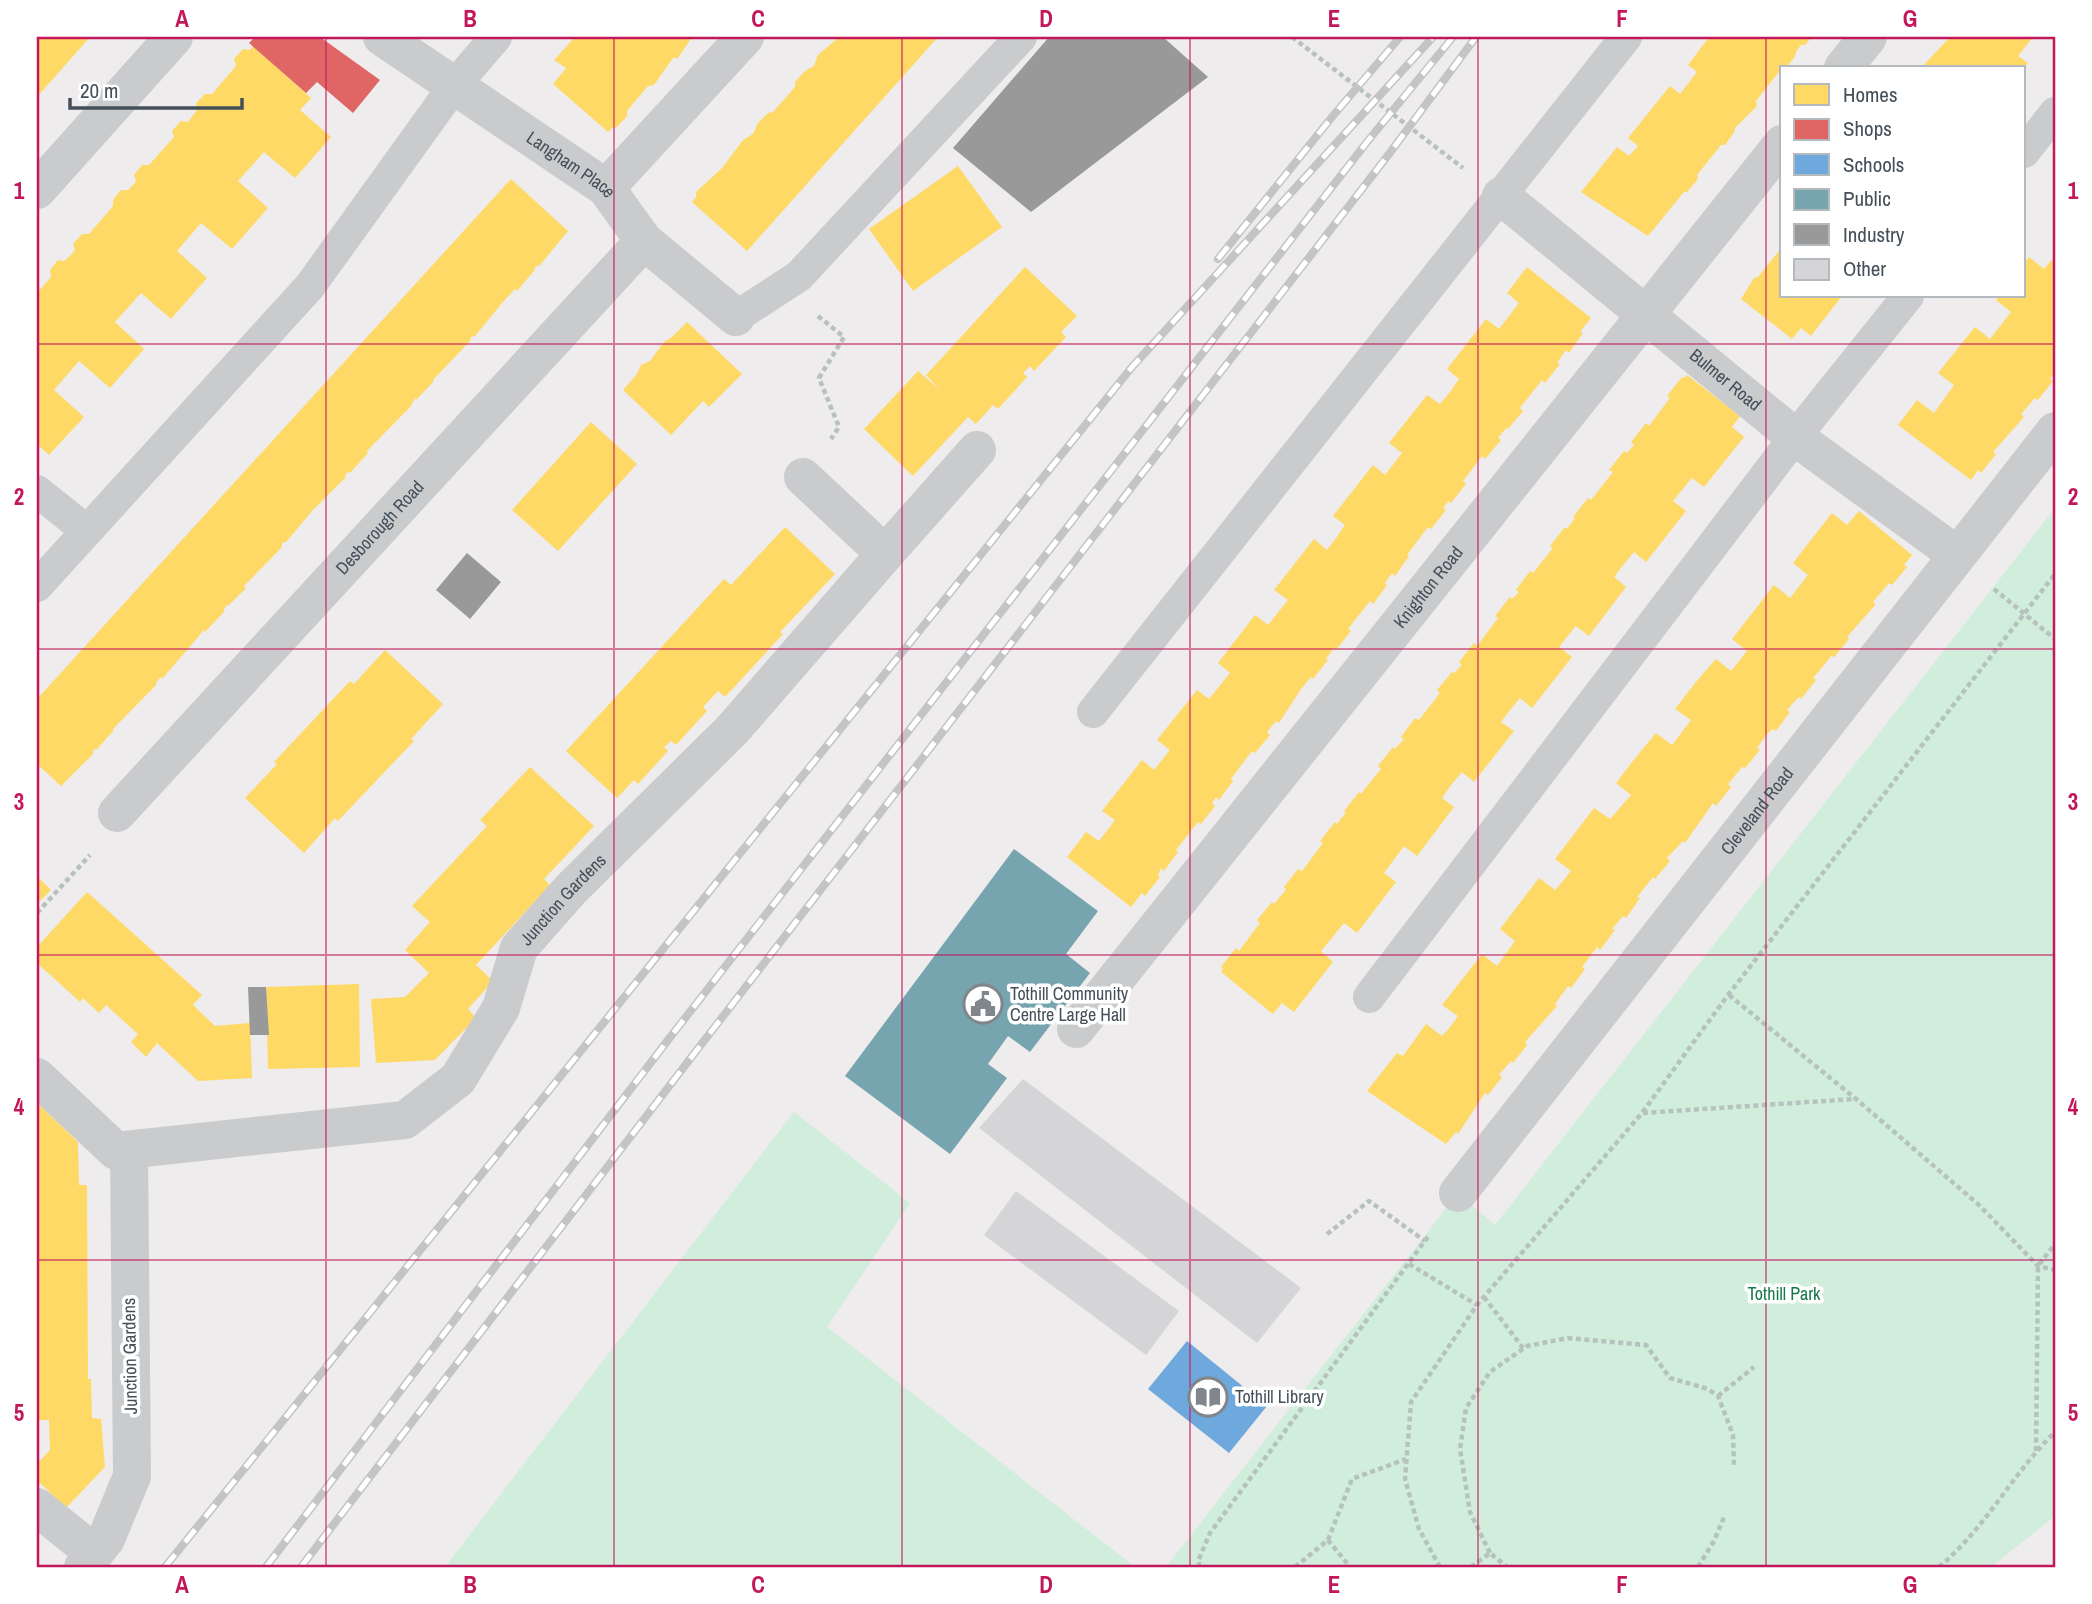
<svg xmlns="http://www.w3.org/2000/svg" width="2092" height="1604" viewBox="0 0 2092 1604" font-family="'Archivo Narrow',sans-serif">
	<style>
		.green { fill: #d1eddb }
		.homes { fill: #ffd966 }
		.shops { fill: #e06666 }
		.schools { fill: #6fa8dc }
		.public { fill: #76a5af }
		.industry { fill: #999 }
		.building { fill: #d5d4d7 }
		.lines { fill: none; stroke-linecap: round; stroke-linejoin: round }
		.path { stroke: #b6c2be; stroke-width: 4.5; stroke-dasharray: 5 3.5; stroke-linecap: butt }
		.service { stroke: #c9cbcd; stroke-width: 32 }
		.minor { stroke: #c9cbcd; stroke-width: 38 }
		.rail-casing { stroke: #c3c4c6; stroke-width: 8 }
		.rail { stroke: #fff; stroke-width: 5; stroke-dasharray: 16; stroke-linecap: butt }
		.grid { fill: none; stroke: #c2185b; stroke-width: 2; stroke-opacity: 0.55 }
		.labels { text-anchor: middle; stroke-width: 7; stroke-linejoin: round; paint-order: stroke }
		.street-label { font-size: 18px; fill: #444f59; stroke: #fff }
		.poi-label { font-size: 18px; fill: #444f59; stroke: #fff; text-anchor: start }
		.park-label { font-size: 18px; fill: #177848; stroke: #fff }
		.neatline { fill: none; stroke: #c2185b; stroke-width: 2.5 }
		.grid-label { font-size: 23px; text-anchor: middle; font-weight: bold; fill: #c2185b }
	</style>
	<rect width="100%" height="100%" fill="#eeecec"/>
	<path class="green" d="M2055,508V1516L1991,1567H1166L1458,1193L1495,1225Z
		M794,1112L910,1203L827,1327L1135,1567H445Z"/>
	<path class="homes" d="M37,37H90L37,97Z
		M575,37H692L678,58H673L654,85L648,86L627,111V116L617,127L612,128L608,132L553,84L566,68L554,60Z
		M839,37H938L747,251L692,202L696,197V192L722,168L743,140L753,134L758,123L768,113L773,112L795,87V82L805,71L814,66L818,55Z
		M1709,37H1812L1805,45H1801L1797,50L1794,58L1786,68H1782L1756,101L1757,106L1735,128V131L1725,145H1721L1697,175L1698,179L1687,192H1684L1648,236L1581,192L1617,147L1629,156L1638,146L1628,138L1670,86L1680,94L1697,72L1688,65Z
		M1950,37H2033L2018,56L2028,63L2024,68H1921Z
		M253,46L311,98L300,110L331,137L295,178L264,152L238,181L268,208L232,249L201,223L177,251L207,278L171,319L141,293L115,322L144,349L110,388L79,361L54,390L84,417L49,455L37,444V293L51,277L50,270L58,260L64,261L71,255L75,250L73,244L82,234H89L113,206V200L121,190H128L136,182L134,175L142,165H149L174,137L172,131L181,121L188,122L197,110L196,103L205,94H212L236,66L234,59L243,49L250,50Z
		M958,166L1002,227L913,291L869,229Z
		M511,179L568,231L540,265L535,267L534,271L517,291L515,289L502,303L475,336L471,337L470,341L433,380L434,381L416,400L415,398L411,406L367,451L368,453L351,472L346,473L345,478L313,510L286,542L282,543V547L244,586L246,588L228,606L226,605L223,613L205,632L204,630L162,679L161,677L157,681L156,685L113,729L114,730L97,749L93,750V754L61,786L37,764V699Z
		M1782,247V296H1842L1811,336L1801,328L1792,339L1741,299L1754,278L1758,277Z
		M2055,256V372L2050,379L2053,381L2038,400L2035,398L2021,414L2024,417L1993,452L1996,454L1981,473L1978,470L1971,480L1898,425L1917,400L1934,413L1954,385L1938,373L1975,327L1990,339L2011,312L1996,300L1999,296H2024V264L2029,257L2044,269Z
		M1025,267L1077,316L1061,332L1066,337L1034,371L1030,366L1023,373L1027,377L998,409L993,405L976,424L968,417L913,476L864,429L918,371L940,390L926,375Z
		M1527,267L1591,318L1580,332L1583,333L1569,353L1566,350L1557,363L1560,364L1545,383L1542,380L1520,408L1523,411L1508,429L1506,428L1498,438L1501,440L1485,459L1482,456L1463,481L1466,484L1451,503L1449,501L1443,508L1446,510L1431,529L1428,527L1407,555L1409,556L1395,576L1392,573L1385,583L1387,585L1373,604L1370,601L1348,629L1351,631L1336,650L1334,648L1326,659L1328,660L1313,679L1311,677L1301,689L1279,723L1276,721L1267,732L1270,735L1255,753L1252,751L1231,779L1233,781L1219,800L1216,797L1212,803L1215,806L1201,824L1198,822L1176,850L1178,852L1164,871L1161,868L1158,875L1160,877L1145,896L1142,893L1131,907L1067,857L1086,832L1099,841L1115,820L1102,811L1142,760L1154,770L1170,750L1157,740L1197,690L1209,699L1230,673L1218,663L1255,615L1268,625L1288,600L1274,590L1314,539L1327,550L1336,538L1345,525L1333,516L1373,465L1385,475L1402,453L1389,443L1427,395L1440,404L1450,392L1459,379L1447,369L1486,319L1499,329L1519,303L1507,293Z
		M687,322L742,374L709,407L703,401L671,435L623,390L637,374L641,365L650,361L664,342L672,337Z
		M1687,375L1740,416L1732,427L1744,437L1704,487L1692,478L1673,501L1686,511L1646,562L1634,552L1624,564L1614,577L1626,587L1589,636L1576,626L1567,637L1559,647L1572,657L1532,708L1520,698L1510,710L1501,722L1514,731L1474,782L1462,772L1451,785L1442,798L1454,807L1417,856L1404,846L1384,873L1396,882L1357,933L1344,923L1321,951L1333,962L1294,1012L1282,1003L1273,1014L1221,972L1223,969L1221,967L1236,948L1239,951L1260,923L1257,920L1272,902L1274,904L1286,890L1284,887L1298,869L1302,871L1323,843L1320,841L1335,822L1337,824L1346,812L1344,811L1359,792L1361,794L1371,781L1381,769L1378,766L1393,747L1395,749L1404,739L1401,737L1415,718L1419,720L1440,693L1437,690L1452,672L1454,673L1462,665L1459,662L1474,643L1477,646L1498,618L1495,616L1510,597L1512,599L1519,592L1516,590L1530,571L1533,573L1553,548L1550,546L1565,527L1567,529L1575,518L1573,517L1588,498L1591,500L1613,472L1609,470L1624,451L1627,453L1634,445L1631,442L1646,423L1649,426L1670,398L1667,396L1682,377L1684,378Z
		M591,422L637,464L558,551L512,510Z
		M1859,511L1912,555L1904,565L1907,567L1892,585L1889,583L1873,602L1876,604L1847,637L1849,639L1834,657L1831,656L1824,665L1813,678L1816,680L1801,699L1799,697L1793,703L1787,710L1790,712L1776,731L1772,729L1764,738L1757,748L1760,750L1745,768L1742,767L1728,784L1731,787L1716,806L1713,803L1685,843L1683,841L1667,858L1670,861L1655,879L1653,877L1637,897L1640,898L1626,918L1623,916L1612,929L1615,930L1600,950L1597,947L1582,967L1585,969L1571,988L1568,986L1555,1004L1557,1006L1525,1042L1527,1045L1513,1063L1511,1061L1505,1068L1499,1074L1502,1077L1488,1095L1485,1093L1458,1134L1456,1132L1446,1144L1367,1091L1397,1053L1403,1056L1426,1024L1442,1036L1451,1026L1458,1016L1442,1005L1482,954L1497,966L1515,941L1500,929L1539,878L1555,890L1564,880L1571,871L1555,859L1594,808L1610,819L1631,795L1616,783L1636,757L1656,733L1672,745L1691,720L1675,709L1695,683L1716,659L1731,671L1747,651L1732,639L1774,585L1790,598L1808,575L1793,563L1832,513L1847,525Z
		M785,527L835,574L780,632L783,634L725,697L718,691L703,707L707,711L676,745L671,741L664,747L668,751L638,784L634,780L617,798L566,751L724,579L731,585Z
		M385,650L443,704L411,739L414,741L338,821L335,818L304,853L245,798L277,764L274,762L350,681L354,684Z
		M530,767L594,826L544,879L550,885L476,965L493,981L468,1009L476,1018L435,1060L376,1063L371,999L405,997L429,973L405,950L430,922L412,906L487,826L480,820Z
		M37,876L51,890L37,904Z
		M87,892L202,995L193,1005L215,1026L250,1023L252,1078L198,1081L157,1043L146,1057L131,1042L138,1034L106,1005L99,1013L83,998L80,1002L37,963V947Z
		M359,984L360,1067L268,1069L266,987Z
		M37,1103L78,1142L79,1185H87L88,1379H91L92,1418L101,1419L105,1467L66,1508L37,1480V1464L50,1450L49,1420H37Z"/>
	<path class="shops" d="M255,37H320L380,80L353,113L317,82L306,93L249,43Z"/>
	<path class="schools" d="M1187,1341L1267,1406L1229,1453L1148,1389Z"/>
	<path class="public" d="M1014,849L1098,911L1066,954L1090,973L1030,1052L1008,1036L988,1064L1007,1078L950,1154L845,1076Z"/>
	<path class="industry" d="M1049,37H1163L1208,77L1031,212L953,148Z
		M467,553L501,582L470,619L436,590Z
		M248,987H266L269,1035H250Z"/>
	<path class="building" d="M1023,1079L1301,1288L1257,1343L979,1128Z
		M1016,1191L1179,1311L1146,1355L984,1235Z"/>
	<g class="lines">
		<path class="path" d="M1292,37L1463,168
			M818,316L844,337L819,378L839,427L831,439
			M1994,589L2055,639
			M37,913L90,855
			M1729,995L1856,1099L1979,1205L2038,1266L2055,1270
			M1643,1113L1855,1099
			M1327,1234L1369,1201L1425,1241
			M1409,1264L1477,1305
			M1484,1297L1523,1348
			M1718,1396L1754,1367
			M2036,1451L2038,1266L2055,1244
			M1328,1540L1352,1479L1406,1459
			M1490,1553L1470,1512L1460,1449L1466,1408L1490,1372L1527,1346L1568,1338L1646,1345L1670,1378L1708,1389L1718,1396L1733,1435L1734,1466
			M1200,1567L1198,1561L1210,1533L1430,1234
			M1295,1567L1328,1540L1350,1567
			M1440,1567L1419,1529L1405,1479L1411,1402L1477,1305L1642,1113L1728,995L2055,574
			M1471,1567L1490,1553L1507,1567
			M1698,1567L1714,1541L1725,1515
			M1939,1567C1985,1529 2012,1474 2055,1432"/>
		<path class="service" d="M2024,152L2055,113
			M736,317L799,276L1021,37
			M37,491L87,531
			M37,586L310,286L454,86L496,37
			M1093,712L1626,37
			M1369,997L1795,437L1908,296"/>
		<g class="minor">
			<path id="s1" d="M382,37L606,188L644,241L736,317"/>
			<path d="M1843,68L1868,37"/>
			<path d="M606,188L745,37"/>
			<path d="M37,190L174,37"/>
			<path id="s2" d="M1501,196L1795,437L1957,555"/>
			<path d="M885,554L977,450"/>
			<path id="s3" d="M117,813L644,241"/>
			<path id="s4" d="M1076,1029L1782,144"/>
			<path id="s5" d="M37,1077L116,1151L405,1120L458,1079L501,1008L519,948L571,889L732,730L885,554L803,477"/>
			<path id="s6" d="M1458,1193L2055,431"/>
			<path d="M37,1507L94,1553"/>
			<path d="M83,1567L106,1539L132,1476L129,1150"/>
		</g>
		<g class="rail-casing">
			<path id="rail" d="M1218,259L1332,117L1400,37
				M165,1567L1132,367L1433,37
				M266,1567L668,1040L1367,142L1453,37
				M301,1567L690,1059L1389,154L1476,37"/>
		</g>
		<use href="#rail" class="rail"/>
	</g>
	<path class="grid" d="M326,37V1567M614,37V1567M902,37V1567M1190,37V1567M1478,37V1567M1766,37V1567M37,344H2055M37,649H2055M37,955H2055M37,1260H2055"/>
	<defs>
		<g id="civic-ring" transform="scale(2.0125)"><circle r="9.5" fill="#fff" stroke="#80868c" stroke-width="1.5"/><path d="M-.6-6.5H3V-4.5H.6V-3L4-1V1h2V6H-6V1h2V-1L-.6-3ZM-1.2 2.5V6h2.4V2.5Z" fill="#80868c"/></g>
		<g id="library-ring" transform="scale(2.0125)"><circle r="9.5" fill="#fff" stroke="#80868c" stroke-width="1.5"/><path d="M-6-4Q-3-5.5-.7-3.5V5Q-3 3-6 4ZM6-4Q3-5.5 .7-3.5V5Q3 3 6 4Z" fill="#80868c"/></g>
	</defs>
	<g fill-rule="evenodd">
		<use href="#civic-ring" x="983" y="1004"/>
		<use href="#library-ring" x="1208" y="1397"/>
	</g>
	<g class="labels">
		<g class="street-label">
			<text dy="6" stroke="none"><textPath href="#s1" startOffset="228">Langham Place</textPath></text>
			<text dy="6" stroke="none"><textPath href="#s2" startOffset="290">Bulmer Road</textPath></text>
			<text dy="6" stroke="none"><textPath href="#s3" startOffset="388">Desborough Road</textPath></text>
			<text dy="6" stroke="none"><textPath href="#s4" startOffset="565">Knighton Road</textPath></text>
			<text dy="6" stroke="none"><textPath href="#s6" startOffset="485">Cleveland Road</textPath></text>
			<text dy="6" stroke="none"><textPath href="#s5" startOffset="677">Junction Gardens</textPath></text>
			<text transform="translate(130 1356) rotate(-91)" y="6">Junction Gardens</text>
		</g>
		<g class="poi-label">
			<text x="1010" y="1000">Tothill Community<tspan x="1010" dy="21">Centre Large Hall</tspan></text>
			<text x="1235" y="1403">Tothill Library</text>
		</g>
		<g class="park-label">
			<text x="1784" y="1300">Tothill Park</text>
		</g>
	</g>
	<rect width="2092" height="1604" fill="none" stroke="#ffffff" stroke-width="77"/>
	<rect x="1780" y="66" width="245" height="231" fill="#ffffff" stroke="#b4b9bd" stroke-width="2"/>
	<rect x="1794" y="84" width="35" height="21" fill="#ffd966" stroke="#b4b9bd" stroke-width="2"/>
	<text x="1843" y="102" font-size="21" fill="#444f59">Homes</text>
	<rect x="1794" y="119" width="35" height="21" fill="#e06666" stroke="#b4b9bd" stroke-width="2"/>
	<text x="1843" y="136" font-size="21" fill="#444f59">Shops</text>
	<rect x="1794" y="154" width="35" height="21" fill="#6fa8dc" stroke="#b4b9bd" stroke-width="2"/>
	<text x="1843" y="172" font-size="21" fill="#444f59">Schools</text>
	<rect x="1794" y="189" width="35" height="21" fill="#76a5af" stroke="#b4b9bd" stroke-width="2"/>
	<text x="1843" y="206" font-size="21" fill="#444f59">Public</text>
	<rect x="1794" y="224" width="35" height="21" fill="#999999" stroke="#b4b9bd" stroke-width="2"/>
	<text x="1843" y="242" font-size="21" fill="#444f59">Industry</text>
	<rect x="1794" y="259" width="35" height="21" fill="#d5d4d7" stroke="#b4b9bd" stroke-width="2"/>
	<text x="1843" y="276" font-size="21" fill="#444f59">Other</text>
	<path d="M70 98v10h172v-10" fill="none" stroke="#444f59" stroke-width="3.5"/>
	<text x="80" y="98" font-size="21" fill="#444f59" stroke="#ffffff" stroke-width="5" paint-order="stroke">20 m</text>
	<rect x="38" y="38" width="2016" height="1528" class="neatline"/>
	<g class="grid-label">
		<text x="182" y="27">A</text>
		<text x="470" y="27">B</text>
		<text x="758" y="27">C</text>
		<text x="1046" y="27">D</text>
		<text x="1334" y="27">E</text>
		<text x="1622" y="27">F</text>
		<text x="1910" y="27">G</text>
		<text x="19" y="199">1</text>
		<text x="2073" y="199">1</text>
		<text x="19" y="505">2</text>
		<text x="2073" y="505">2</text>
		<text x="19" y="810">3</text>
		<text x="2073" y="810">3</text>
		<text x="19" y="1115">4</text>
		<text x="2073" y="1115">4</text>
		<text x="19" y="1421">5</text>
		<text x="2073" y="1421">5</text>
		<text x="182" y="1593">A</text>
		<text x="470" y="1593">B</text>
		<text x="758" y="1593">C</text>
		<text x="1046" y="1593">D</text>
		<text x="1334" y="1593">E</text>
		<text x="1622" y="1593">F</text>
		<text x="1910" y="1593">G</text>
	</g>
</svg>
